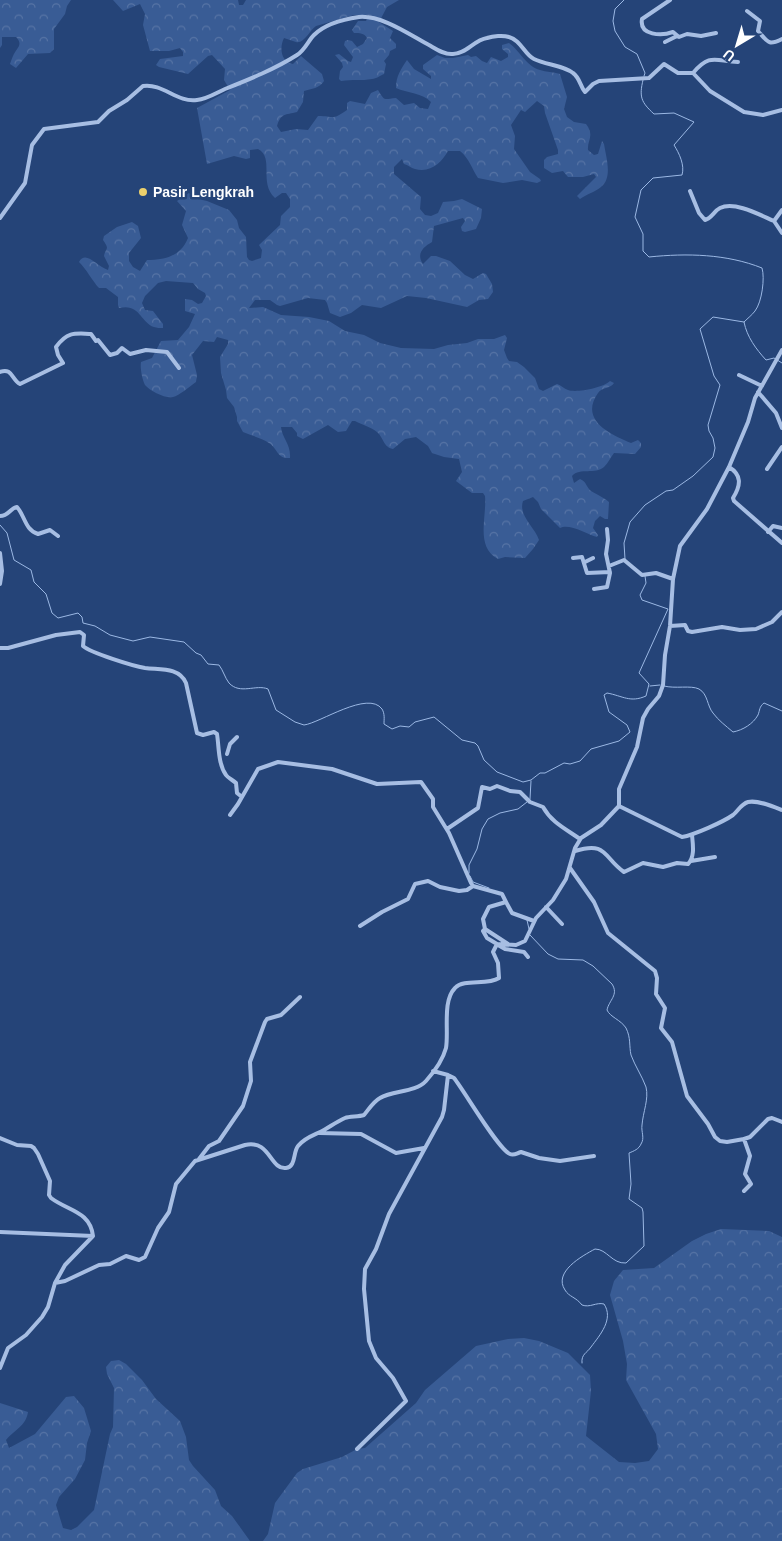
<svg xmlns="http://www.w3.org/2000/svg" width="782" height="1541" viewBox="0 0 782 1541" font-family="Arial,sans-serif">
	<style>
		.forest { fill: url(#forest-crowns) }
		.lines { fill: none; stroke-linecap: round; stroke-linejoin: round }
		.stream { stroke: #9bb8e4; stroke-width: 1 }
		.street { stroke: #a7bee3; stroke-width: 4 }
		.poi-dot { fill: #ecd06c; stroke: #254478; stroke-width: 2 }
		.labels { text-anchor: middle; stroke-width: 5; stroke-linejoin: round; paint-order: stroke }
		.poi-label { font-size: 14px; font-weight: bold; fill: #fff; stroke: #254478; text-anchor: start }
	</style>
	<defs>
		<pattern id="forest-crowns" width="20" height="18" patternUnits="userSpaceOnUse" patternTransform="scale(1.25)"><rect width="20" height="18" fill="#395c95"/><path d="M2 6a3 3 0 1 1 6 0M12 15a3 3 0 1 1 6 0" fill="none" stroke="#5774a5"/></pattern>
	</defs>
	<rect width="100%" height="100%" fill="#254478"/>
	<path class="forest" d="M0,0H71L67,6L65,14L54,29V49L50,53L28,54L16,68L10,64C11,61 12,58 13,56C16,48 24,45 16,37H2V45L0,48Z
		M113,0H238L239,5H243L246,0H399L387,7L379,22L393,31L390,38L396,44V48L390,51L389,55L384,61L386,64L384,74C381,75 376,79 372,79C361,81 352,79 341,81L339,79L340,71L343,67L342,63L335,55L339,54L348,61L351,62L353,57L344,45L345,41L348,40L352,41L357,47L363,44L367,38C364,33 360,33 354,33L352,30L358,21H366L368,17V15H354L316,26C310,30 304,44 296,42C292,41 288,39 284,38C279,48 281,62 293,64L301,56L322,74L324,81C320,88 311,89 304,91L303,102L297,112C285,115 281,113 277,126L281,132L296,129L308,130L318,116C335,116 331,121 347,110V103L350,101L365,104L371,93L378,90C385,102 384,99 396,98L404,105L414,103L420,108L428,109L431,102C423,93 407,93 396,88C396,76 401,69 407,60L414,69L431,79V76L423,69V65L437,55L445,58H453L468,55L471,57L476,56L482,61L487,63L491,57L501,61L508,57V54L502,49V45L509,43C519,50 527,67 540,70C546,72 553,72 560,74L567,97L564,109L567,117L574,122L586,124C595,136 587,140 588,150L594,155L598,154L602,141L604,144C606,157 613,178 601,187C595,192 587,194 580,199L577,196L596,177L594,174L583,177H568L563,171L552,173L544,168V160L547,157L558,154V150L545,113L544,106L537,101L525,112L521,110L511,125L515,136L514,149L530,172L540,179L541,181L537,183L522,180L503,183L478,178C472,169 469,158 460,151H448C441,163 431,173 415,169C411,168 408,165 404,164L402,159L394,167V174L421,197L420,209L425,215L431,216L438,213L443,202L454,201L462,199L482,209L481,218L476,229L465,232L462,231L461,227L465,221L463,218L434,226L432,242C423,247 416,254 423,264L431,256H436L450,261L465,275L473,279L483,273L486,274L492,284L493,292L488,299L479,300L467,307L426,298L407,296L381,308L362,305L351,313L340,317L330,313L327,303L325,300L308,298L280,306L277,305L270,300H255L249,308L263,307L281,315L309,317L329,321L345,331L364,335L380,343L401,348L434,349L448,345L467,343L478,339H494L505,335L507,338L504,350L507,358L509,361L517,362L524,367L535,378L539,389L543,391L557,384C561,385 564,389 568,390C576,393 603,388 610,381L614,383C610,389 602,387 598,393C579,420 610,434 631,443L638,440L641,443V447L635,454L614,453C611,457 608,463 604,467C595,475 580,467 572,476L574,483L580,479C587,482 586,487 591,491C598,495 603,497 609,502L608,519H605L600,516L595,521L593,528L598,535L597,537C587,534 569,523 560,528L541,509L538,502L533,497L523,501C518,516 535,527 539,540L533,549L525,558L505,557L498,559C475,547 487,517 485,496L483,493H472L456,481L462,472L459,459L444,457L432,453L428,446L416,437L405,439L393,449C383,447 384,438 377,432C371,427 363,425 355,421H352L346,431L338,432L328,425L303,439L297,436V433L292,427H281C282,438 291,444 290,458C277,459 278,449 269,443C262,438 252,436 243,432L237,421V417L234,407L227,398L226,390L221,373L220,357L228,344V340L217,337L214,342L203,341L192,355L197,375L196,382C190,386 179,396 173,397C166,399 150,391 145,385C142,379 140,368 141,362L152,358L161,341L178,340L189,327L195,314L185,311V299L192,300L198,304L202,303L206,296L205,293L198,289L193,283L166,281L158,283L145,296L142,303L145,310L153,311L163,324V328C160,328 157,328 154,327C140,322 140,303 119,308L118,305V297L106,288H99C91,279 87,270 79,262C86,250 96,266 108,270L109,266L104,256C106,247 110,250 103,240L104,236L117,227L132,222L138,226L141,238L129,253V261L133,267L140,271L147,260C165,260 181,256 188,238L182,225L186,211L177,201L189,193L198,199L207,201L229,210L237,220L239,228L246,237L247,257L249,260L252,261L261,258L262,250L259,245L280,225L281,216L290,207V199L286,193H282L275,198C258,182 275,158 258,149L250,150V158L246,159L234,156L207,164L197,108L230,90L224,80L225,69L212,55L208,56L188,74L159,67L156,65L160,59L183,56V52L180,48L169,51H150L143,25L145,14L140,4L123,11Z
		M721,1229L769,1231L782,1237V1541H263L268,1534L275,1503L297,1473L303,1469L342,1457L357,1449L365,1448L416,1403L425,1390L476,1346L508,1339L524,1338L539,1341L568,1353L590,1375L591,1391L586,1436L619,1462L635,1463L649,1461L658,1449L656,1434L626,1380L627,1364L623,1341L610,1295L614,1281L623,1270L654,1268L692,1241L706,1234Z
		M119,1360L126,1364L142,1380L156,1399L180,1421L186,1437L189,1460L193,1466L215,1490L221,1506L232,1516L250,1541H0V1403L28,1412C26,1426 14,1430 6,1440L9,1448L35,1434L66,1397L74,1396L84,1408L91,1431L87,1443L85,1460L75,1479L59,1497L56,1505L63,1528L71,1530L77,1527L94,1510L110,1434L113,1427L114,1388L107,1374L106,1367L111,1361Z"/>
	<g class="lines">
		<path class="stream" d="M624,0L615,9L613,21L615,31L625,47L637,54L645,73L644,76
			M643,80C639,97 641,102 654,114L674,113L694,122L674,145C679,153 685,165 682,175L653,178L641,190L635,217L643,234V251L649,257C687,253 727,254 762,268C765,278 762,302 755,311C752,315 748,318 744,322C747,337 756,349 766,360L774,358L782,363
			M0,525L7,533L14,560L31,570L34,582L46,594L52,613L58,618L78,613L82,617L83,623L95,626L110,635L133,641L150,637L184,642L196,653L201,655L208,664L219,665C223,670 225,678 229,683C240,695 256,684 268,689L276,710L295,722L304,725C320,723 368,690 382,709C385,714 384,719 384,724L392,729L400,726L409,727L415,722L434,717L462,740L475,743L478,746L484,760L497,772L523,782L531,780L540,773H545L564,763L570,764L580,761L591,749L619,741L630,732L627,725L609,712L604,695L607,693C623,696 630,703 646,696L649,684L639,673L668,609L642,600L640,595L646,583L645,576
			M625,559L624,543L630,522L645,505L666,491L673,490L693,476L713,457L715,448L713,438L709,431L708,425L720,385L714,376L700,329L713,317L744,322
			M650,686L660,685
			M664,686C675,689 691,685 699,689C708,694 707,706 713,713C718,720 726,726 733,732C743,730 753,724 758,715C760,710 759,707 764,703L782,711
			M530,799L531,781
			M469,873V865L477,849L482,829L488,819L500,813L518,809L527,802
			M470,876L473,882L489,888
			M527,920L529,929
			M530,935L548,954L558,959L583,960L593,966L612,984C619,995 609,1000 607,1010C610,1017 621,1020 626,1028C631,1038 629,1046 631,1055C635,1066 642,1076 646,1087C649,1099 643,1112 642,1125C641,1132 645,1138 641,1144C639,1149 634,1151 629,1153L631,1184L629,1199L642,1208L643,1212L644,1246L626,1263C612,1264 607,1249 595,1249C582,1256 553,1272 565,1290C569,1297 576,1297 582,1305C590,1308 596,1302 604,1304C614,1319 600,1335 591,1347C587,1353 581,1354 582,1363"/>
		<path class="street" d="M670,0L642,19C639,36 662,36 673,32L679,37L687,34L701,36L716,33
			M747,11L760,21L758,31C768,42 768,46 782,39
			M665,42L677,36
			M693,73C710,53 715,61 738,62
			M690,191L699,213L705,220C712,218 714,211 720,208C735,201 760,215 774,221
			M782,210L774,221L782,233
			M0,218L25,183L32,145L44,129L98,122L109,111L127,100L143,86C163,83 177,103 197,100C207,99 216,93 225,89C250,79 275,69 297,55C305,50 308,41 314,35C325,24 345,19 359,17C382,15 410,35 429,45C436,49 444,55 453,54C466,54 474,40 487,38C493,36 503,35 509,37C521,40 524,54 534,59C546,65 563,65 573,73C580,78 580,86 585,92L593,84L599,81L649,78L664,64L678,73H693L710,91L744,112L763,115L782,110
			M0,372C12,367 12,380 20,384L63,363L58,355L56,347C67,332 74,333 91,334L96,341L98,340L110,355L117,353L122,348L130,354L146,350L167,352L179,368
			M739,375L762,386
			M758,392L776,413L782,428
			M729,467C742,475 741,485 733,498L734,501L782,543
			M767,469L782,447
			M0,516C9,516 10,508 17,507C25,516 25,530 38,534L50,530L58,536
			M768,532L773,526L782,528
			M0,553L2,571L0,584
			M573,558L582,557L587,573L610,572
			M585,562L593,558
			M609,566L624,560L642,575L656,573L673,579
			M594,589L607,587L610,573L606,554L608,540L607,529
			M670,626L685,625L688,631L692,632L722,627L740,630L756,629L772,622L782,612
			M0,648H8L56,635L80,632L84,635L83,646C91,653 133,666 145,668C160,670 179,667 186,683L197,733L203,735L214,732L217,734C219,746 218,764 226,775C228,778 233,780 236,783L237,793L242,797
			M227,754L230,744L237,737
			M619,806L682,837C694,835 723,822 733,815C738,811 741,804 748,802C758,800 772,806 782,810
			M230,815L238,804L258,769L278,762L332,769L377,784L421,782L433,799V807L449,833L471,883L473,886L502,894L506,902L489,907L483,919L485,929L483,931L487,938L497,944
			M447,829L478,808L482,787L490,789L497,786L510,791L520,792L530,802L543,807C552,823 566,829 580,839
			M575,851C607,841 603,857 624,872L643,863L663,867L677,863L688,864C695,857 693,845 692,835
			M691,861L715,857
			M570,868L594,902L608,933L655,971L657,978L656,994L665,1008L661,1028L672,1042L687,1096L708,1124L715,1137L720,1141L727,1142L744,1139L750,1137L768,1119L772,1118L782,1122
			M506,902L512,913L534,921
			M546,907L562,924
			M360,926L382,912L408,899L415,884L428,881L440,887L459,891L467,890L473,886
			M485,929L508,944
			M498,945L505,949L524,952L528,957
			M433,1071L448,1075L454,1078C465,1092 498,1149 510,1154C514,1156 517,1153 521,1152L539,1158L560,1161L594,1156
			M320,1133L361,1134L396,1153L424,1148
			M0,1138L17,1145L31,1146L34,1148L38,1154L50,1181L49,1195L51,1198C68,1211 90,1211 93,1236L65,1265L55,1283
			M199,1159L209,1146L219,1141L243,1106L251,1081L250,1062L265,1022L267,1019L281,1015L300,997
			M744,1191L751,1184L745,1174L750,1156L744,1139
			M0,1232L93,1236
			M0,1368L8,1348L26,1335L42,1317L48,1307L55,1283L65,1281L99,1265L110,1264L126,1256L139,1260L145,1257L158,1228L169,1212L176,1184L195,1161L245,1145C270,1139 270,1170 286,1168C296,1167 293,1152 298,1146C305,1137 315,1135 324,1130C331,1126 338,1121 345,1118C350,1116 358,1117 364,1115C369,1109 373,1102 380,1098C393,1090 415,1093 426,1081C434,1072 443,1059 446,1048C449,1031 442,1001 455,988C464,978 487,986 499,978L498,963L493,952L497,944L516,945L525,941L536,918L553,900L566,879L575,848L581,838L601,825L619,806V789L637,747L643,718L648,709L659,696L663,685L665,655L670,626L673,579L680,546L707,509L729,467L748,422L755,398L782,350
			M357,1449L406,1401L393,1378L376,1358L369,1341L364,1289L365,1269L376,1249L389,1214L442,1117L444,1110L448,1075"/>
	</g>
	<circle class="poi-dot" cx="143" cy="192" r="5"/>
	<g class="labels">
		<g class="poi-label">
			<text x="153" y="197">Pasir Lengkrah</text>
		</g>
	</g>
	<g transform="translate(737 45) rotate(218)" stroke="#254478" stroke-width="4" paint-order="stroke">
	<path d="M0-4L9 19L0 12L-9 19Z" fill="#ffffff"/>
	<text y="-8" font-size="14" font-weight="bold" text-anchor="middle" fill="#ffffff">U</text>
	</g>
</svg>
